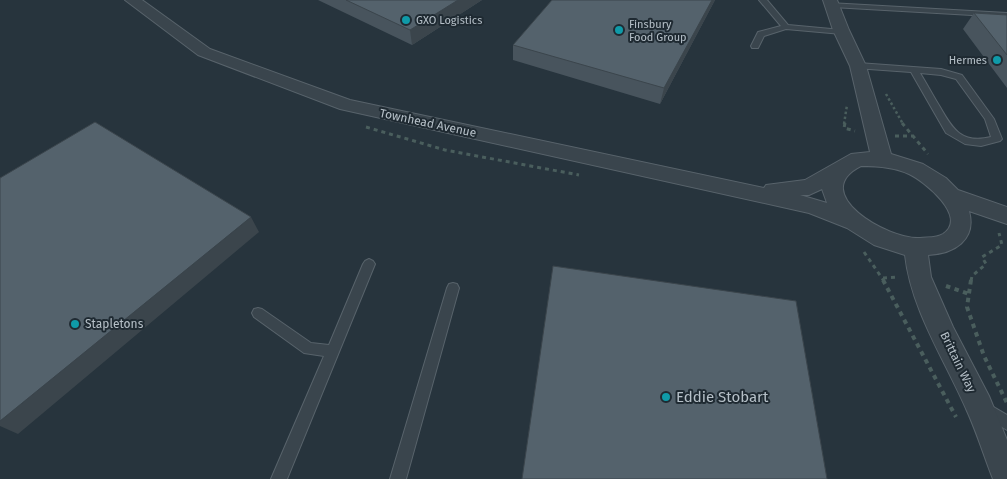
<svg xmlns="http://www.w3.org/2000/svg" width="1007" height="479" viewBox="0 0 1007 479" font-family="'Fira Sans',sans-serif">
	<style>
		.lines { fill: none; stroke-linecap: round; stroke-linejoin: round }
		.service-casing { stroke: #58636b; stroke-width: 2 }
		.minor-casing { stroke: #58636b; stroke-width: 2 }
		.path-far2 { stroke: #4a5e5d; stroke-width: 2.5; stroke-dasharray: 2.5 2.5; stroke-linecap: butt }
		.path-far1 { stroke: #4a5e5d; stroke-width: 3; stroke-dasharray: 4 4; stroke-linecap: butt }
		.path { stroke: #4a5e5d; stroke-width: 4; stroke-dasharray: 4.5 4.5; stroke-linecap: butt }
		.service { fill: #3a454d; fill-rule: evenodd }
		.minor { fill: #3a454d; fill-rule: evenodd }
		.wall { fill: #48545d }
		.shaded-wall { fill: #3b454c }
		.building { fill: #54626c; stroke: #3b454c }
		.culture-dot { fill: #0f9aa8; stroke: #1f2a32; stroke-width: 2 }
		.labels { text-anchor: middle; stroke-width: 4; stroke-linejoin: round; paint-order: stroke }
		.far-poi-label { font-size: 11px; fill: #b6c0c8; stroke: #1f2a32; text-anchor: start }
		.street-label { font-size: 12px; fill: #b6c0c8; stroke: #1f2a32 }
		.poi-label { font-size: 12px; fill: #b6c0c8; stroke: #1f2a32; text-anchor: start }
		.near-poi-label { font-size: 15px; fill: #b6c0c8; stroke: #1f2a32; text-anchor: start }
	</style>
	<rect width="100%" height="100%" fill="#27343d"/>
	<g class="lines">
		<g class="service-casing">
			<path id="service" d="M759,0H767L788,25L842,30L846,32L842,34L786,29L764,36L758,48H752L751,46L758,32L781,26Z
				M829,3L1007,13V17L832,7L828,5Z
				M858,63L941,69L962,75L994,119L1002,139L1000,141L981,146L965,144L946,133L911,72L855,68V64ZM920,73L941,75L956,79L985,119L991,137C962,144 953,130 940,107C933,96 927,84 920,73Z
				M369,259L373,261L375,264L287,479H271L324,356L304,353L254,317L252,313L254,309L258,308L262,309L311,343L329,345L363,264L365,261Z
				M453,283L457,284L459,288L406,479H390L447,288L449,284Z
				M985,402L1007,415V430L980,414L978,409L980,404Z"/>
		</g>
		<g class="minor-casing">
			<path id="minor" d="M125,0H142L210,49L350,100L764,188L766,185L805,180L851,154L870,152L850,66L833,30L823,0H837L849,30L866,66L891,154L923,164L946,178L958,190L1007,207V224L969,211C977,240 954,254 928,255L931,277L953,327L989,396L1007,440V479H993C984,456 977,433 967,411C945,360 911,310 905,255L874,245L847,228L809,213L340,109L198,55ZM861,166C877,166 894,167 909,174C924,181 969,217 943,234C936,238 928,237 920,238C888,240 807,193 861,166ZM822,189L827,203L800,195H809Z"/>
		</g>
		<path class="path-far2" d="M886,94L903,124
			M844,124L847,105"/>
		<path class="path-far1" d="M845,123L844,128L855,131
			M902,123L928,154
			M366,127L445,150L579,175
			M895,136H913
			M864,252L884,281
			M883,278L899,277
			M971,281L972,276L986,264L982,257L1002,245L999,233"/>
		<path class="path" d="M883,280L956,417
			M971,280L967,307L984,356L1007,403
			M946,286L969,294"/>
		<use href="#service" class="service"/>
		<use href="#minor" class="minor"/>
	</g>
	<path class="wall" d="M318,0H482L412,45Z
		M552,0H715L660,104L513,60V45Z
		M974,13L1007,15V88L963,29Z"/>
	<path class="shaded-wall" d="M458,0H482L412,45L410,30Z
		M712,0H715L660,104L664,88Z
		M251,217L259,232L18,434L0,426V421Z"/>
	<path class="building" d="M346,0H458L410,30Z
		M552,0H712L664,88L513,45Z
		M974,13L1007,15V55Z
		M95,122L251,217L0,421V178Z
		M553,266L796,301L827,479H522Z"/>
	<g class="culture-dot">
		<circle cx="406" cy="20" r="5"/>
		<circle cx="619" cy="30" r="5"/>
		<circle cx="997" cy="60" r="5"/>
		<circle cx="75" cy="324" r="5"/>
		<circle cx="666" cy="397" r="5"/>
	</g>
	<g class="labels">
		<g class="far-poi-label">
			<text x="416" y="24">GXO Logistics</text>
			<text x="629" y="28">Finsbury<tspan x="629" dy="13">Food Group</tspan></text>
			<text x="987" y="64" text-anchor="end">Hermes</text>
		</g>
		<g class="street-label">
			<text transform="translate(428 123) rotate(12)" y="4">Townhead Avenue</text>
			<text transform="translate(958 362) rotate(64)" y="4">Brittain Way</text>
		</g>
		<g class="poi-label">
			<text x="85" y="328">Stapletons</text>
		</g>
		<g class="near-poi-label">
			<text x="676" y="402">Eddie Stobart</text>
		</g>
	</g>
</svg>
